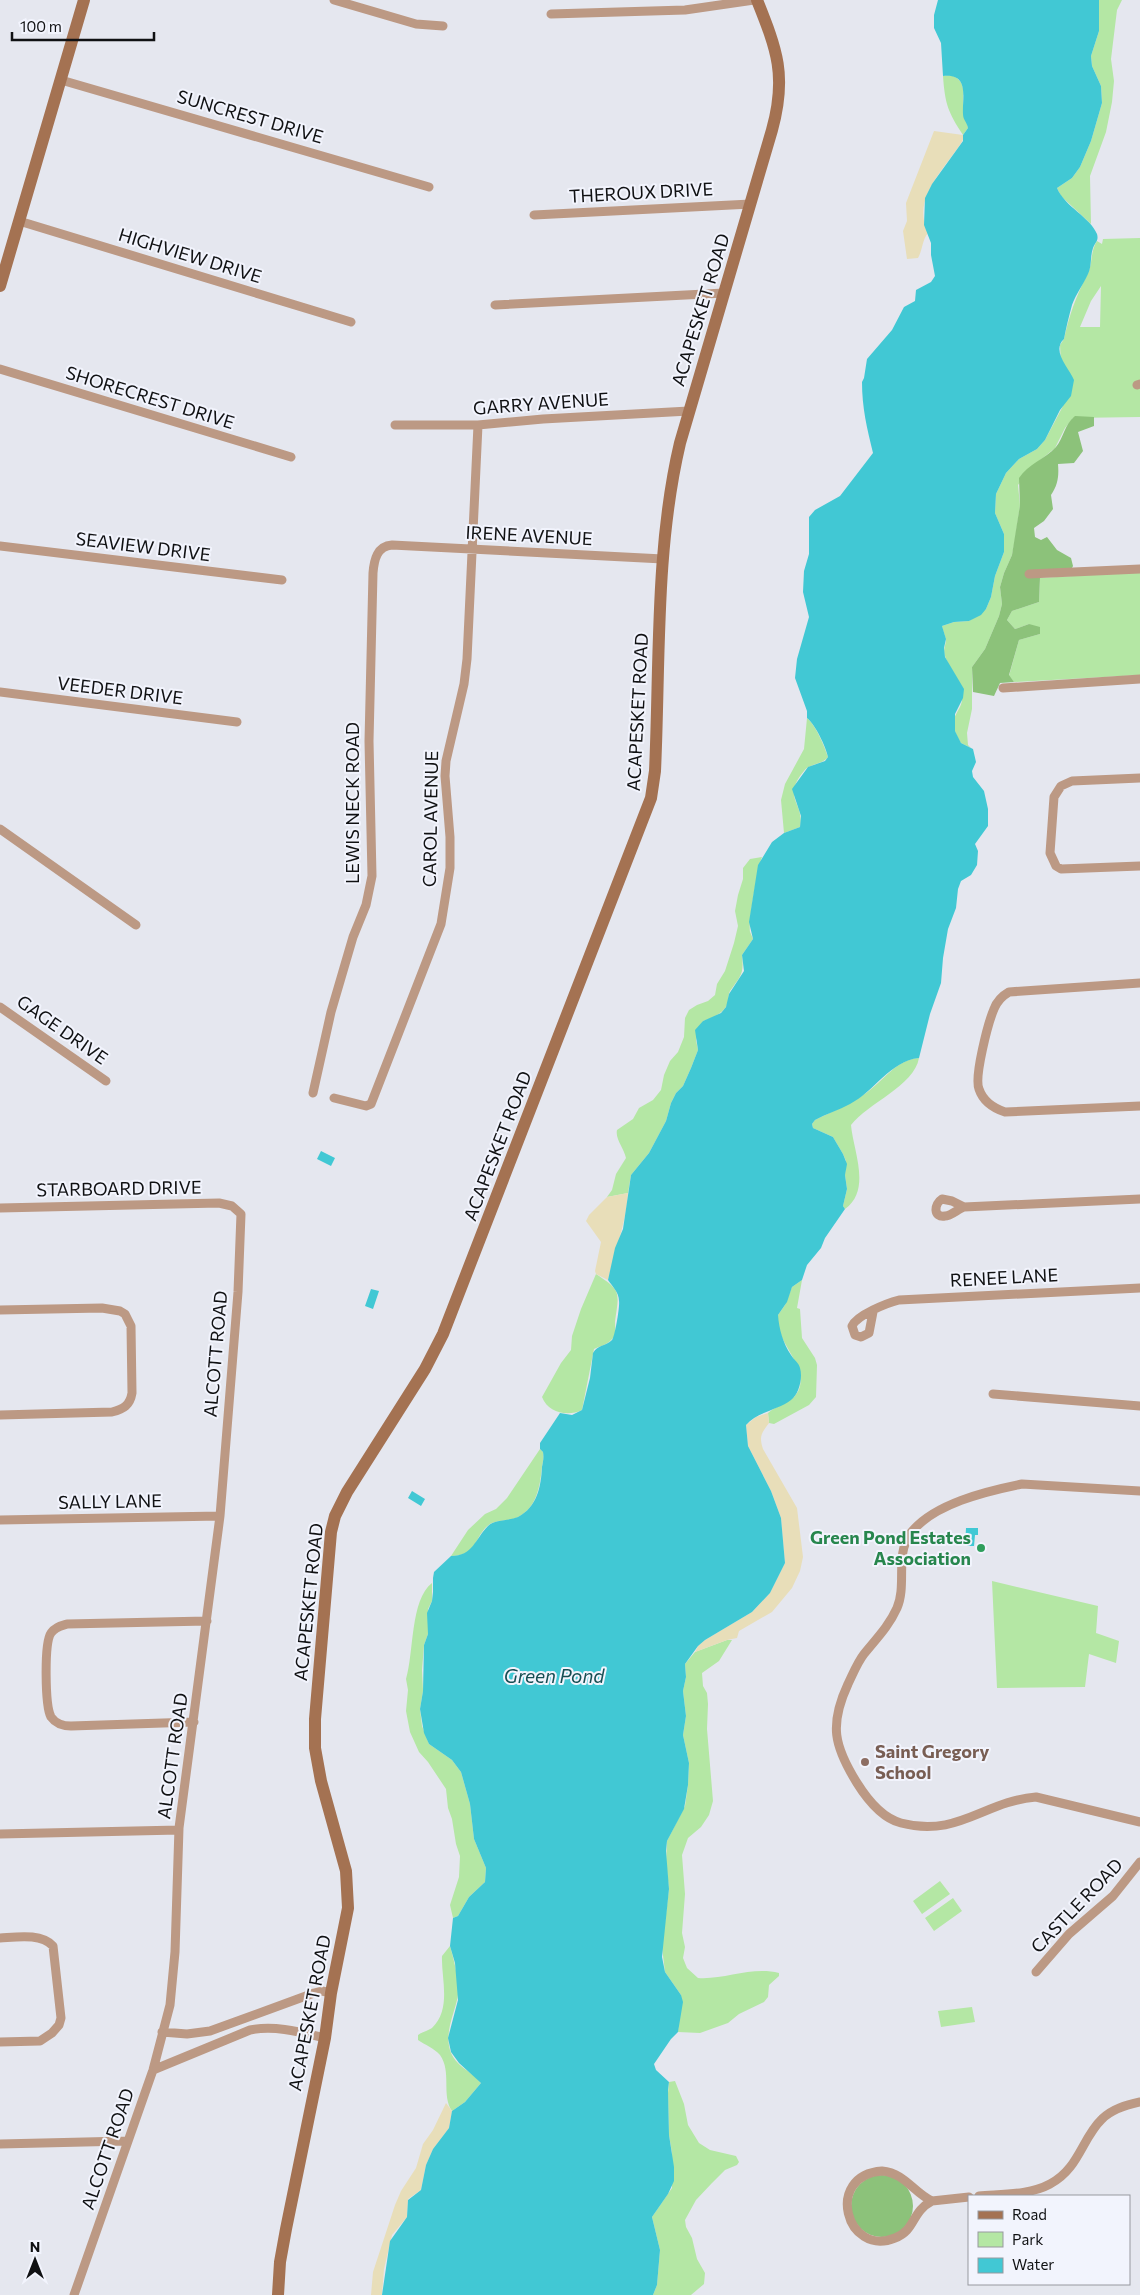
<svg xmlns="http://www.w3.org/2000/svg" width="1140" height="2295" viewBox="0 0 1140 2295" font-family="Commissioner,sans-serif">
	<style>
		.green { fill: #b4e7a4; fill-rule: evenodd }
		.forest { fill: #8cc27a }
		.sand { fill: #e8deb9 }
		.water { fill: #41c8d4 }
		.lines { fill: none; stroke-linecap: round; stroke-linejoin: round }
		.street { stroke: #bc9984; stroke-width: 9 }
		.secondary { stroke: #a47252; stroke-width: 12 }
		.leisure-dot { fill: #2e9e5b; stroke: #f2f4fd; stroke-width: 2 }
		.education-dot { fill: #8d6e63; stroke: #f2f4fd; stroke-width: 2 }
		.labels { text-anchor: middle; stroke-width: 4; stroke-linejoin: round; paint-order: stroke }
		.street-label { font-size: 18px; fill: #101113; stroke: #f2f4fd }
		.leisure-label { font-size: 18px; font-weight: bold; fill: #27864d; stroke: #f2f4fd; text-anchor: end }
		.education-label { font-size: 18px; font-weight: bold; fill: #785e54; stroke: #f2f4fd; text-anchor: start }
		.water-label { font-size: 19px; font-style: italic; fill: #154e53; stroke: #f2f4fd }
	</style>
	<rect width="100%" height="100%" fill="#e5e7ef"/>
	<path class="green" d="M1099,0H1122L1117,10L1111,59L1114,81L1112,102L1106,132L1090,176L1091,224L1061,196L1057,188L1072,178L1080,167L1091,141L1102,103L1101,86L1092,66L1091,56L1099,31Z
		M951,75C966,81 963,91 963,103C963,111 967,120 968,128L963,135C948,112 945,104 943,76Z
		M1140,238V417L1073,418L1065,428L1055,448L1033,466L1018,485L1020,505L1015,540L1012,555L1004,573L1000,587L1002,604L999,616L985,649L972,667V709L967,733L968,745L971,748L961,743C943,715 964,713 962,696C960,677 950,671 945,656C943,650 945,647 946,641C946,637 943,631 942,626L954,622L969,621L986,609L991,597L995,576L1004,552V534L995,513L996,494L1006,473L1019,459L1037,449L1045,440L1063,406L1060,345L1064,339C1069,316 1076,296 1087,275C1093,265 1090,251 1097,241L1102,244L1103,239ZM1101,286L1100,327H1080L1091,301Z
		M1140,572V675L1014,682L1009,676L1019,640L1040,634L1029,624L1015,629L1007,620L1012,611L1039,602L1040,578Z
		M807,718C815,724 825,747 828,757C822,765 810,763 804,771C781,798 805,803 800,827L784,833L781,800L785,784L804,749Z
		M762,857C758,866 748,923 750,932C751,934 752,936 753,939L742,955C744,975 741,975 730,991C728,995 729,998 728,1003C724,1013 713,1018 703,1021L696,1040L698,1050L691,1068L683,1086L676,1093L671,1103L666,1121L649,1153L631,1175L628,1193L607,1197L612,1190L616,1174L626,1158C624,1148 615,1139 617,1130L633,1119L639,1108L653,1100L661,1090L664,1075L670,1061L678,1052L684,1037L685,1018L689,1010L697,1005L708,1001L715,995L717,984L725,971L734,943L738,926L735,911L738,895L743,879V868L750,859Z
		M919,1058C914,1086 868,1103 851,1125C853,1150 872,1190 845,1209L843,1206L847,1189L845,1175L846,1161L843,1154L833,1137L813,1128L812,1124L815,1120C831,1112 851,1104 866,1093C885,1080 895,1060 919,1058Z
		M596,1274C622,1291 619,1292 615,1322C615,1329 617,1335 611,1340C607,1345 600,1346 594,1349L582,1410C568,1417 548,1413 542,1397L561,1363L571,1350L572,1336L581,1309Z
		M802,1280L797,1308L800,1309L802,1338L815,1358L817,1365L816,1397L809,1405L774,1424L769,1423L768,1413C776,1406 786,1404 794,1397C813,1377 785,1350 779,1330C778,1325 778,1320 778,1315L785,1305L792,1287Z
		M540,1449L543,1452C544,1457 543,1461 542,1467C540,1486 537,1509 516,1518C508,1521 497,1520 490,1524C473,1536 479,1556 451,1556L468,1530L485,1514L496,1509L507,1498Z
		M992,1581L1098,1606L1096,1633L1119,1641L1116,1663L1089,1654L1085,1687L997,1688Z
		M432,1583V1601L428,1609V1634L424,1645L422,1670L423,1691L420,1709L422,1726L429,1744L452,1760L461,1772L470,1804L474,1839L486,1868L485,1882L469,1897L458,1916L453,1918L450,1905L459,1877L460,1856L456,1844L452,1819L448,1808L446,1789L428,1762L419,1752L410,1732L406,1711L408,1690L406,1679C414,1653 410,1600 432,1583Z
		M727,1640H732L719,1661L702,1673L703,1686L707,1693L708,1704L707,1729L713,1801L709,1815L701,1827L688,1838L682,1855L685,1894L682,1933L685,1947L683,1958L687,1968L698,1978C724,1980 752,1966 779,1973V1976L769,1985L768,1997L764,2002L739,2014L728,2023L700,2033L678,2032L681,1995L665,1972L662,1947L669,1889L666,1862L667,1841L685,1806L688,1785L689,1763L683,1735L686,1716L683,1691L686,1677L685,1664L695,1652Z
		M940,1881L950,1894L922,1914L913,1901Z
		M953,1898L962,1911L934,1931L925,1918Z
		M450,1946C454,1960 461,1987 457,2000C453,2017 444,2035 451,2053C458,2068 473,2072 481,2083L465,2102L452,2111C441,2095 452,2072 440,2055C434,2048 425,2045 418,2040V2035C422,2032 427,2031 432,2028C452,2009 441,1978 442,1956Z
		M972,2007L975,2022L941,2027L938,2011Z
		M675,2081L684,2104L688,2125L699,2143L710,2150L736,2156L739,2162L737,2165L725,2170L712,2183L696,2200L685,2220L686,2227L692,2238L697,2259L705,2273L704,2284L691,2295H653L657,2285L660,2250L652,2217L672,2188V2153L669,2135L668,2093L669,2082Z"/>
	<path class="forest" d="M1075,416L1094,417V426L1078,432L1083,451L1074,463L1058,464C1059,476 1058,485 1051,495L1053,509L1044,521L1034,528L1035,537L1041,540L1047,537L1057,550L1071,558L1073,566L1072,568L1028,571L1027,577L1040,578L1039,602L1012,611L1007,620L1015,629L1029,624L1040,627V634L1019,640L1009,675L1014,682L1000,683L994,696L973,692L972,667L985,649L999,616L1002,604L1000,587L1004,573L1012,555L1020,505L1019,478C1028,464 1045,459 1056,447C1064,437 1064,425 1075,416Z
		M851 2206a31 31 0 1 1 62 0a31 31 0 1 1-62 0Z"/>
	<path class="sand" d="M934,131L963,135L964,138C948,167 910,196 928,233C922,240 923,249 918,258L907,259L903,231L907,221L906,203Z
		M628,1193C626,1223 615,1251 608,1280L596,1274L595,1271L601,1242L586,1221L589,1215L607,1197Z
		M768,1413L769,1423C761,1434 759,1436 763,1449L797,1508L803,1557L800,1571L792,1588L772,1612L739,1631L737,1638L727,1640L695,1652L698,1646L705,1640L752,1612L770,1593L785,1563L781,1518L771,1491L748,1446L746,1425L756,1417Z
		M446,2103L452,2111L449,2128L433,2149L426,2165L421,2190L408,2199L407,2217L392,2235L384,2269L382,2295H371L373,2272L395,2205L401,2191L416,2168L423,2144L433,2130Z"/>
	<path class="water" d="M938,0H1099V31L1091,56L1092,66L1101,86L1102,103L1091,141L1080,167L1072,178L1057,188C1065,207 1090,217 1097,234C1099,241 1095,242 1093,248C1090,256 1092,266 1088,274C1083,285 1076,294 1072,305C1069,316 1066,328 1064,339C1051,351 1069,368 1074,380L1071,396L1060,410L1045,440L1037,449L1019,459L1006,473L996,494L995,513L1004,534V552L995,576L991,597L986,609L981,615L969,621L954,622L942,626L946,639L944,648L945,657L964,689L963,698L955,714V731L961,743L973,749L976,762L972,771L973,777L984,791L988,809V826L975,844L978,851L977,865L971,875L961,881L958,889L956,908L948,929L943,958L941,983L930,1014L919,1058C890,1061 875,1091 850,1104C839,1110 826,1114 815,1120L812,1124L813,1128L833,1137L843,1154L847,1164L845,1175L847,1189L843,1206L845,1209L825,1238L821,1248L807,1265L802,1280L792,1287L787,1302L778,1315C779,1329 783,1343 791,1355C794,1360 799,1363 800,1368C803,1378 799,1394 791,1400C778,1410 757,1412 746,1425L748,1446L771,1491L781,1518L785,1563L770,1593L752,1612L705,1640L698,1646L685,1664L686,1677L683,1691L686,1716L683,1735L689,1763L688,1785L684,1809L667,1841L666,1851L669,1889L662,1957L665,1972L681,1995L683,2002L678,2032L671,2039L654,2064L656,2070L669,2082L668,2090L669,2135L674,2167V2181L668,2194L652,2217L660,2250L657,2285L653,2295H382L390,2241L407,2217L408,2200L421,2190L426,2165L433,2149L449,2128L452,2111L465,2102L481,2083L459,2063L451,2052L448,2038L458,2000L455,1963L450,1946L453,1918L458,1916L469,1897L485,1882L486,1868L474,1839L470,1804L461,1772L452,1760L429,1744L424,1733L420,1709L423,1691L424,1645L428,1634L427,1613L432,1601L433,1592V1578L434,1572L451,1556C473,1556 475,1539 488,1526C495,1519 509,1521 518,1517C537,1507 541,1487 542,1467C543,1461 544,1458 543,1452L540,1449V1443L560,1413L572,1415L582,1410L590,1378L593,1353C597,1345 606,1346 612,1340C615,1336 620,1306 619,1301C619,1292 612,1286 608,1280L615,1248L623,1229L631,1175L649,1153L666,1121L671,1103L676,1093L683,1086L691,1068L698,1050L695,1030L703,1021L721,1013L726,1007L729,994L744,971L742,955L753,939L749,922L758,865L772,842L784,833L800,827L801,816L792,789L808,767L825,761L828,757C826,747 815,724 807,718V711L795,678L797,659L809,617L803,592L804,571L809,554V517L815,510L840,496L873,453C867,428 862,408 862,382L864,378L867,359L892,330L904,307L915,301L916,290L931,282L935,276L931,255V243L924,225L925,198L932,184L963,141V135L968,128C967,122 963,120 963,114C962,98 970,73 943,76L941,43L934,28V15Z
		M321,1151L335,1158L331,1166L317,1159Z
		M371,1289L379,1291L373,1309L365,1306Z
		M412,1491L425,1499L421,1506L408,1498Z
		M966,1528H978V1535H975L974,1546H965Z"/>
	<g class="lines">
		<path class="street" d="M334,0L416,24L443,26
			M551,14L685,10L754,0
			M61,80L429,187
			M534,215L751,204
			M19,221L351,322
			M495,305L724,293
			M0,369L291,457
			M1137,385L1140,384
			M395,425H478L543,419L689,411
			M0,546L282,580
			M1029,574L1140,569
			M1003,688L1140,679
			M0,692L237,722
			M1140,778L1072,781L1061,786L1054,797L1050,853L1056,866L1061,869L1140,866
			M0,829L136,925
			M1140,983L1009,992C1002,996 997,1001 994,1009C988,1023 974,1077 979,1089C983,1101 993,1108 1005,1112L1140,1106
			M0,1007L106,1081
			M313,1093L331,1012L353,937L366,905L372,876L369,741L373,573C374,560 377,546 392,545L663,559
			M334,1098L366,1106L371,1104L441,924L450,868V837L445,776L446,761L464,684L467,659L478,425
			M942,1199L952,1201L964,1207C958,1209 951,1216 945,1216C933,1218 934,1204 942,1199Z
			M964,1207L1140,1199
			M0,1208L219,1203L232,1206L241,1214L238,1292L220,1516L179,1828L175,1952L170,2005L153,2070L74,2295
			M0,1310L102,1308L120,1311L125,1314L131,1326L132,1393C130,1405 124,1409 112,1412L0,1415
			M873,1312L869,1333L861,1337L855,1335L852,1326C857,1315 887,1303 899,1300L1140,1288
			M993,1394L1140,1406
			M1140,1491L1022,1484C987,1491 932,1504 910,1534C895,1555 907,1585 897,1608C889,1626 876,1639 864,1654C857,1663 853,1674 848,1684C829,1725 834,1746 857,1783C867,1799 882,1818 901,1823C958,1838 984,1801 1036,1797L1140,1822
			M0,1520L220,1516
			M194,1722L71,1726C63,1726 56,1724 51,1717C45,1706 44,1643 51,1633C55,1627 61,1626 67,1624L207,1621
			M0,1834L179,1830
			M0,1938C17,1937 41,1933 53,1946L61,2018L59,2025L52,2033L40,2041L0,2042
			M1036,1972L1069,1934L1113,1896L1140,1862
			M162,2032L187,2034L210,2031L314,1993L322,1991L331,1993
			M153,2070L250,2030C275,2025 300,2032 325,2038
			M0,2144L127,2141
			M882,2171C905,2173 913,2192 932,2201C911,2212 916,2230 895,2238C846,2258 824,2175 882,2171Z
			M979,2196C1002,2194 1030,2195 1050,2184C1079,2169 1082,2138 1102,2119C1112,2109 1126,2105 1140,2102
			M932,2201L969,2197"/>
		<path class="secondary" d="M0,286L84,0
			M278,2295L280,2262L286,2229L325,2038L331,1993L348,1908L346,1871L321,1781L315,1748V1719L331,1532L335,1516L347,1492L425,1369L443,1334L651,798L655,771C660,663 655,549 680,443L772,130C787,76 777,50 757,0"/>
	</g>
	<circle class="leisure-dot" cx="981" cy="1548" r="5"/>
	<circle class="education-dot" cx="865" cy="1762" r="5"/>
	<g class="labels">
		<g class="street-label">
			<text transform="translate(250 117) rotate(16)" y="6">SUNCREST DRIVE</text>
			<text transform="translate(641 193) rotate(-3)" y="6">THEROUX DRIVE</text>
			<text transform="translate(190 256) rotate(17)" y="6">HIGHVIEW DRIVE</text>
			<text transform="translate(701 310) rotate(-73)" y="6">ACAPESKET ROAD</text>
			<text transform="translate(150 398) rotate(17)" y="6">SHORECREST DRIVE</text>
			<text transform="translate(541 404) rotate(-4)" y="6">GARRY AVENUE</text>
			<text transform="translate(529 536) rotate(3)" y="6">IRENE AVENUE</text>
			<text transform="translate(143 547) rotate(7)" y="6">SEAVIEW DRIVE</text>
			<text transform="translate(120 691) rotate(7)" y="6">VEEDER DRIVE</text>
			<text transform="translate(638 712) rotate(-87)" y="6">ACAPESKET ROAD</text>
			<text transform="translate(353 803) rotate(-90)" y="6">LEWIS NECK ROAD</text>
			<text transform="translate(431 819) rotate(-89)" y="6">CAROL AVENUE</text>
			<text transform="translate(62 1030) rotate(35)" y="6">GAGE DRIVE</text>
			<text transform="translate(498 1146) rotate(-69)" y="6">ACAPESKET ROAD</text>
			<text transform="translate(119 1189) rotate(-1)" y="6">STARBOARD DRIVE</text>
			<text transform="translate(1004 1278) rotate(-3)" y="6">RENEE LANE</text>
			<text transform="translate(216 1354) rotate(-85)" y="6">ALCOTT ROAD</text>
			<text transform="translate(110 1502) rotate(-1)" y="6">SALLY LANE</text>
			<text transform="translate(309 1602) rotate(-84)" y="6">ACAPESKET ROAD</text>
			<text transform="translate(173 1756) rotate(-82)" y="6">ALCOTT ROAD</text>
			<text transform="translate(1077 1906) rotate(-46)" y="6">CASTLE ROAD</text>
			<text transform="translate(310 2013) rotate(-79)" y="6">ACAPESKET ROAD</text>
			<text transform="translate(108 2149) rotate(-71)" y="6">ALCOTT ROAD</text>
		</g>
		<g class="leisure-label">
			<text x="971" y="1544">Green Pond Estates<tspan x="971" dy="21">Association</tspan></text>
		</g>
		<g class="education-label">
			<text x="875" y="1758">Saint Gregory<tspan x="875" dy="21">School</tspan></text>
		</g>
		<g class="water-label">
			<text x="554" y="1683">Green Pond</text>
		</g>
	</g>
	<rect x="968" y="2195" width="162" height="90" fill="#f2f4fd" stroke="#98999f"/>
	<rect x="978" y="2211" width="25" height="8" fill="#a47252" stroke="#98999f"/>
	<text x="1012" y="2220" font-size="15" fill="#101113">Road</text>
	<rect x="978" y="2232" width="25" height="15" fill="#b4e7a4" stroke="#98999f"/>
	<text x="1012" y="2245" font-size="15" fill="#101113">Park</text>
	<rect x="978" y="2258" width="25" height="15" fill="#41c8d4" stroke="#98999f"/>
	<text x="1012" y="2270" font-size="15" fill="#101113">Water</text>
	<g transform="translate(35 2260)" stroke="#f2f4fd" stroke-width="4" paint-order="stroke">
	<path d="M0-4L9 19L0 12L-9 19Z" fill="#101113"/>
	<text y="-8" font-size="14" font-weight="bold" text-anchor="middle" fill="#101113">N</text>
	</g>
	<path d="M12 32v8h142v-8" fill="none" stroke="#101113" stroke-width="2.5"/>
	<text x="20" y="32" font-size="15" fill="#101113" stroke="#f2f4fd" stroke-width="4" paint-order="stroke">100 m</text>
</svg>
